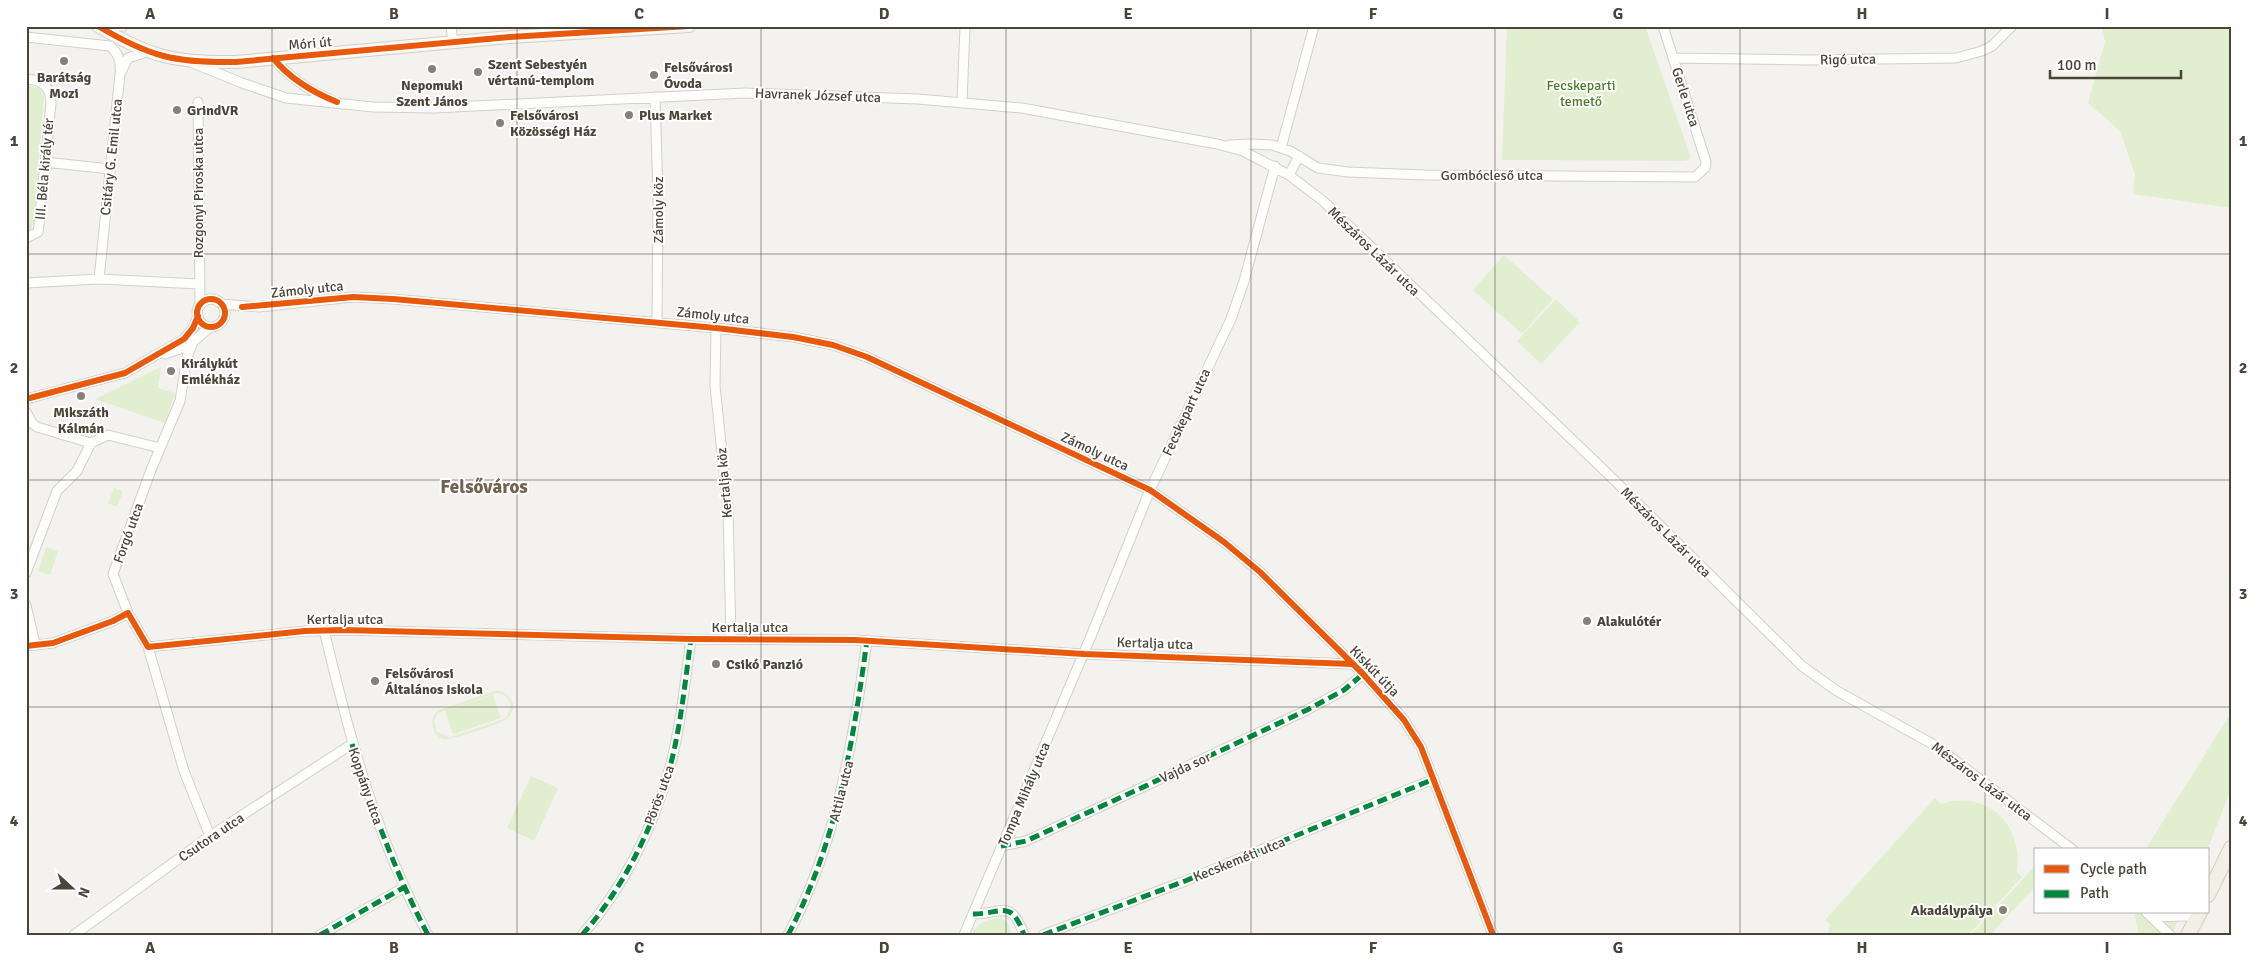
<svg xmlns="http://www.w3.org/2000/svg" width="2257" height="961" viewBox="0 0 2257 961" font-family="Signika,sans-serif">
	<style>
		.green { fill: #e1eecf; fill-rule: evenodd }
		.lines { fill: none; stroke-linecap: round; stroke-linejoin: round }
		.street-casing { stroke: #d2d0cb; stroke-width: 11 }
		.secondary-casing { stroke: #d3cfc5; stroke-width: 14 }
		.primary-casing { stroke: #d6cebb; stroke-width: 16 }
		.street { stroke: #fdfdfc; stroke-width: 9 }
		.secondary { stroke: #f7f6f1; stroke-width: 12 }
		.primary { stroke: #f2efe6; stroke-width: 14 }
		.quiet { stroke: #00873e; stroke-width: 5; stroke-dasharray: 10 5; stroke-linecap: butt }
		.cycleway-casing { stroke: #fff; stroke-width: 9 }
		.cycleway { stroke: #e8590c; stroke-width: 6 }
		.grid { fill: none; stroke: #4b4439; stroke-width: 1; stroke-opacity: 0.55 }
		.poi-dot { fill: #868178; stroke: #fff; stroke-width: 2 }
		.labels { text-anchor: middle; stroke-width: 4; stroke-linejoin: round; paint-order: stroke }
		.street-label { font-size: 14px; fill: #4b4439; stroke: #fff }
		.poi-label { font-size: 14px; font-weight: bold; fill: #4b4439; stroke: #fff; text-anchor: start }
		.park-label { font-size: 14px; fill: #4a7f2a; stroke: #fff }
		.district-label { font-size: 19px; font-weight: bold; fill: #6e6250; stroke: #fff }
		.neatline { fill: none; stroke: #4b4439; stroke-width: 2 }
		.grid-label { font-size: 16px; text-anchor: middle; font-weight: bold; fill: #4b4439 }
	</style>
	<rect width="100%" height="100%" fill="#f4f2ee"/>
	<path class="green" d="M1507,26H1645L1691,158L1686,161L1502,160Z
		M2102,26H2231V208L2133,194L2135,174L2120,131L2088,103L2105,42Z
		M26,85L39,88L44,97L34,220L31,229H26Z
		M1504,255L1553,299L1522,334L1473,290Z
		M1556,299L1580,322L1541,364L1517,341Z
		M161,367L158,388L175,393L165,423L95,399Z
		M114,488L123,491L117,507L108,503Z
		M46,547L58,551L50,575L38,571Z
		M497,690L507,694L513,703C513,709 512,714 508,718C502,724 453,740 444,739C435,737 432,729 432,721L437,711ZM497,693C512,695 514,709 504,719L450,737L437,732L434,721L438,713Z
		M493,695L501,718L453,734L445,711Z
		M2231,713V790L2207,850H2145Z
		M531,776L558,788L534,841L507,828Z
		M1935,798L1941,804C1988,789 2024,826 2017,872L2022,877L1968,935H1827L1830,925L1825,920Z
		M2036,865V886L1990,935H1971Z
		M2134,912H2181L2172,935H2139Z
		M1000,918L1007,921L1012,935H971C977,923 987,919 1000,918Z"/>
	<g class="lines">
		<g class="street-casing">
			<path id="street" d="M103,26H123
				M451,26L453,42
				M26,37L110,46C117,52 121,59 120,69
				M273,58C289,77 309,91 332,100
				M1673,58L1807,60L1956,58L1982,51L1992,46L2012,26
				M193,63L242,83L286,98L373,107L434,108L745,93L918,99L1022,108L1217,144L1243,151L1289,175L1323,201L1606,472L1802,666L1837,691L1936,746L2073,850
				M26,79C42,80 51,87 51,103L39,225L38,232L26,238
				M655,97L658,194L657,323
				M198,102L200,306
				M962,103L965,26
				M1229,145L1252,144L1272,145L1290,151L1318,168L1348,172L1425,175L1695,177L1705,168L1706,162L1663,26
				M1281,148L1314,26
				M45,162L110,169
				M1289,175L1299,156
				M99,279L120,74L128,58L147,52
				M26,283L99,279L199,284
				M197 313a14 14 0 1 1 28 0a14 14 0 1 1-28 0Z
				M222,304L259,307L353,297L393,299L716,328L793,337L833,345L867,357L1150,490L1224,542L1260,572L1363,674L1404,720L1421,747L1493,935
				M716,328L715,386L728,510L731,639
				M193,342L187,357L180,401L151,470L113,574L128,613L148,647L184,771L210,836
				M165,354L188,346L210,327
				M26,399L125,373L184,339L193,328L198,316
				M26,412L32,423L37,427L91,443L108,435L160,448
				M26,573L57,491L77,471L91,443
				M26,605L35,644
				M324,630C350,739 375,835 428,935
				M26,646L53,643L113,621L128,613
				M148,647L305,631L343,630L691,639L855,640L1084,654L1352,664
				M1001,846L1026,841L1139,789L1307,710L1344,690L1363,674
				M2146,912L2170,935
				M973,914C1002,914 1011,898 1024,935
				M2151,917L2186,916L2196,912
				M74,935L210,836L352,744
				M320,935L403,888
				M582,935C623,889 654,826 670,767C681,725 685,682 691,639
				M788,935C837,842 853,743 867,640
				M964,935L1091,636L1150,490L1231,319L1244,281L1275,166
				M1043,935L1185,881L1434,779"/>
		</g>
		<g class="secondary-casing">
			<path id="secondary" d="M98,26C150,57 175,63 236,62L510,37L689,26"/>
		</g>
		<g class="primary-casing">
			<path id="primary" d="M2208,895L2231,848
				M2188,935L2200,912"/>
		</g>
		<use href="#street" class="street"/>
		<use href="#secondary" class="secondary"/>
		<use href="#primary" class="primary"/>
		<path class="quiet" d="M352,744C372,810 396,874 428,935
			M1001,846L1026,841L1139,789L1307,710L1344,690L1363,674
			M973,914C1002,914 1011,898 1024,935
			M320,935L403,888
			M582,935C623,889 654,826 670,767C681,725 685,682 691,639
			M788,935C837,842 853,743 867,640
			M1043,935L1185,881L1434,779"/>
		<g class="cycleway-casing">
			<path id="cycleway" d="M98,26C150,57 175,63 236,62L510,37L689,26
				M273,58C290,79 312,92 337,102
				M197 313a14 14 0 1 1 28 0a14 14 0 1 1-28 0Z
				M242,307L353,297L393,299L716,328L793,337L833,345L867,357L1150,490L1224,542L1260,572L1363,674L1404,720L1421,747L1493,935
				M26,399L125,373L184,339L193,328L198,316
				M26,646L53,643L113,621L128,613L148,647L305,631L343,630L691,639L855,640L1084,654L1352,664"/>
		</g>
		<use href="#cycleway" class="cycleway"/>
	</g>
	<path class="grid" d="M272,26V935M517,26V935M761,26V935M1006,26V935M1251,26V935M1495,26V935M1740,26V935M1985,26V935M26,254H2231M26,480H2231M26,707H2231"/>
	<g class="poi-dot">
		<circle cx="64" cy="61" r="5"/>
		<circle cx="432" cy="69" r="5"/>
		<circle cx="478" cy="72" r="5"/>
		<circle cx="654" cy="75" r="5"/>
		<circle cx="177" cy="110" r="5"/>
		<circle cx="629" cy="115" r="5"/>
		<circle cx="500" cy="123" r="5"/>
		<circle cx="171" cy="371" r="5"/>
		<circle cx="81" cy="396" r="5"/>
		<circle cx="1587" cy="621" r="5"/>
		<circle cx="716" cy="664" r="5"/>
		<circle cx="375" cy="681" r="5"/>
		<circle cx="2003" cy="910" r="5"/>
	</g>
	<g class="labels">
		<g class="street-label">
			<text transform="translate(310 43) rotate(-5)" y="5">Móri út</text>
			<text transform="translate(1848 59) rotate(-1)" y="5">Rigó utca</text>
			<text transform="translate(818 95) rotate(2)" y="5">Havranek József utca</text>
			<text transform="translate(1686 97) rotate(72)" y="5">Gerle utca</text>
			<text transform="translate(111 157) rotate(-84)" y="5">Csitáry G. Emil utca</text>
			<text transform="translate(44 169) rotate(-85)" y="5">III. Béla király tér</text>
			<text x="1492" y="180">Gombócleső utca</text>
			<text transform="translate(198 193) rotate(-90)" y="5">Rozgonyi Piroska utca</text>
			<text transform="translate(658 210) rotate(-90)" y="5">Zámoly köz</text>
			<text transform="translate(1374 251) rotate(44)" y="5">Mészáros Lázár utca</text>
			<text transform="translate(307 289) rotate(-6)" y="5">Zámoly utca</text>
			<text transform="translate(713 315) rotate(6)" y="5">Zámoly utca</text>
			<text transform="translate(1186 412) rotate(-65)" y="5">Fecskepart utca</text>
			<text transform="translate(1095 451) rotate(25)" y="5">Zámoly utca</text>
			<text transform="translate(724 483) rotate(-95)" y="5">Kertalja köz</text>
			<text transform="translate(1666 532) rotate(45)" y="5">Mészáros Lázár utca</text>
			<text transform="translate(128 533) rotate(-70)" y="5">Forgó utca</text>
			<text x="345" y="624">Kertalja utca</text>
			<text x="750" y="632">Kertalja utca</text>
			<text transform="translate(1155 643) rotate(2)" y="5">Kertalja utca</text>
			<text transform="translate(1375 671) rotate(46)" y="5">Kiskút útja</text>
			<text transform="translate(1185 767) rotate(-25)" y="5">Vajda sor</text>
			<text transform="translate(1982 781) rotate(37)" y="5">Mészáros Lázár utca</text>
			<text transform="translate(366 786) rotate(71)" y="5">Koppány utca</text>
			<text transform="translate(841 791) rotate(-76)" y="5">Attila utca</text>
			<text transform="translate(1024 794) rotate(-67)" y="5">Tompa Mihály utca</text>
			<text transform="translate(659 795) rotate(-70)" y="5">Pörös utca</text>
			<text transform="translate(211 837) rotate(-34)" y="5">Csutora utca</text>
			<text transform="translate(1239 859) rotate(-22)" y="5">Kecskeméti utca</text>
		</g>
		<g class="poi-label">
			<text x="488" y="69">Szent Sebestyén<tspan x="488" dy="16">vértanú-templom</tspan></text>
			<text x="664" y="72">Felsővárosi<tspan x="664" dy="16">Óvoda</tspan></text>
			<text x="64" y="82" text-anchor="middle">Barátság<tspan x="64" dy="16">Mozi</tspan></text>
			<text x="432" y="90" text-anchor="middle">Nepomuki<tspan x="432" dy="16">Szent János</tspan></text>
			<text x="187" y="115">GrindVR</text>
			<text x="510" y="120">Felsővárosi<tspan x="510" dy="16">Közösségi Ház</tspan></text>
			<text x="639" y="120">Plus Market</text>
			<text x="181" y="368">Királykút<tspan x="181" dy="16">Emlékház</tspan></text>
			<text x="81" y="417" text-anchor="middle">Mikszáth<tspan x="81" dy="16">Kálmán</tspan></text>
			<text x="1597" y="626">Alakulótér</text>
			<text x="726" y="669">Csikó Panzió</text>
			<text x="385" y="678">Felsővárosi<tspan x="385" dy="16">Általános Iskola</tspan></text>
			<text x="1993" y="915" text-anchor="end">Akadálypálya</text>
		</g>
		<g class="park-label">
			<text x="1581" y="90">Fecskeparti<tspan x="1581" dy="16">temető</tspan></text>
		</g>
		<g class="district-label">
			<text x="484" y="493">Felsőváros</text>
		</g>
	</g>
	<rect width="2257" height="961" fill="none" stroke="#ffffff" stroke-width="55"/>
	<rect x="2034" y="848" width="175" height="65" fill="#ffffff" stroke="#b7b4b0"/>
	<rect x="2044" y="865" width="25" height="8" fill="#e8590c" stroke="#b7b4b0"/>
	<text x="2080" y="874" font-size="15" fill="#4b4439">Cycle path</text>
	<rect x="2044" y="890" width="25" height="8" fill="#00873e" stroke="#b7b4b0"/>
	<text x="2080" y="898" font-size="15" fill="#4b4439">Path</text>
	<g transform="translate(72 888) rotate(111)" stroke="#ffffff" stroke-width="4" paint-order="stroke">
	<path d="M0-4L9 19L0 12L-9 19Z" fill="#4b4439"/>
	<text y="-8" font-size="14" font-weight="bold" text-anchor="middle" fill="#4b4439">N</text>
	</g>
	<path d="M2050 70v8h131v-8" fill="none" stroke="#4b4439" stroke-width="2.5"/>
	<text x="2057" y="70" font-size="15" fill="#4b4439" stroke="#ffffff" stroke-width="4" paint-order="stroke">100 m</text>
	<rect x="28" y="28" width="2202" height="906" class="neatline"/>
	<g class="grid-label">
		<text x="150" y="19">A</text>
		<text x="394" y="19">B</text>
		<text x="639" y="19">C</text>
		<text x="884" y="19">D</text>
		<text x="1128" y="19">E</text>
		<text x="1373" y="19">F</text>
		<text x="1618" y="19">G</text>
		<text x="1862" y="19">H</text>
		<text x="2107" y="19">I</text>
		<text x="14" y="146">1</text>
		<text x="2243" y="146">1</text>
		<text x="14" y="373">2</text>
		<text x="2243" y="373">2</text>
		<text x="14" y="599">3</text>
		<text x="2243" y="599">3</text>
		<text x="14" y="826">4</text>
		<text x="2243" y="826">4</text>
		<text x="150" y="953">A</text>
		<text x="394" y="953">B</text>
		<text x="639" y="953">C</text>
		<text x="884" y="953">D</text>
		<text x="1128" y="953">E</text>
		<text x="1373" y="953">F</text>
		<text x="1618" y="953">G</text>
		<text x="1862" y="953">H</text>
		<text x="2107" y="953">I</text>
	</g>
</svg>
